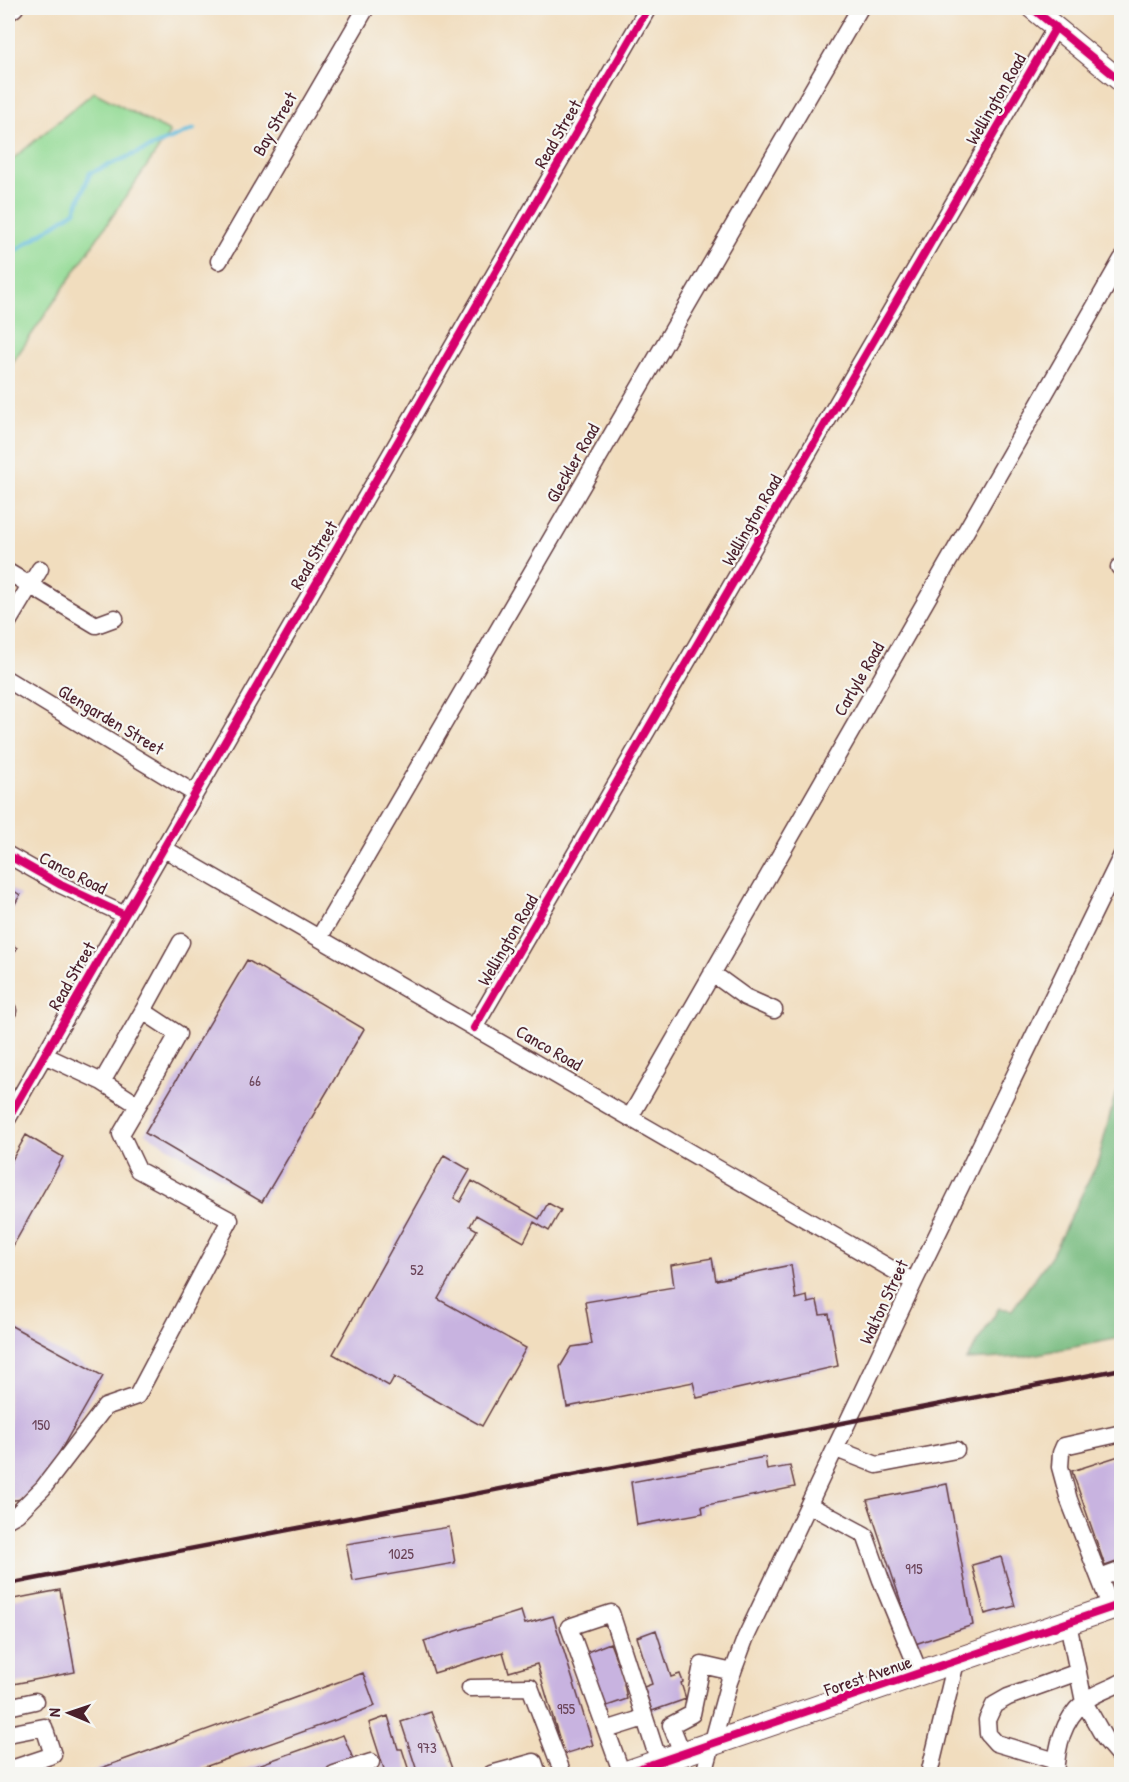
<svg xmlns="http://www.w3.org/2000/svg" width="1129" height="1782" viewBox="0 0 1129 1782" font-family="'Patrick Hand',sans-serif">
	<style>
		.green { fill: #94db96; stroke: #6f7d60; stroke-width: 1.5 }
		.forest { fill: #77bb7f; stroke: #606d55; stroke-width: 1.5 }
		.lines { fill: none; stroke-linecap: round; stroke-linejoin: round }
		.stream { stroke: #5ebbdc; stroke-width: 4.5 }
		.building { fill: #c8b3e0 }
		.minor-casing { stroke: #633c41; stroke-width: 19 }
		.major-casing { stroke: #633c41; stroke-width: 23 }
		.highway-casing { stroke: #633c41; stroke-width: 26 }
		.minor { stroke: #fff; stroke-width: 16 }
		.major { stroke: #fff; stroke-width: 21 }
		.highway { stroke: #fff; stroke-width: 24 }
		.rail { stroke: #4a1f2b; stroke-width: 4.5 }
		.cycleway-casing { stroke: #f6f6f2; stroke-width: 11 }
		.cycleway { stroke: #d6006c; stroke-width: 8 }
		.labels { text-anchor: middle; stroke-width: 4.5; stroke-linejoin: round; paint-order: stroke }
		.number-label { font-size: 15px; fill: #6a4458 }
		.street-label { font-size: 18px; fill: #4a1f2b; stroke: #f6f6f2 }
	</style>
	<rect width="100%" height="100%" fill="#f6f6f2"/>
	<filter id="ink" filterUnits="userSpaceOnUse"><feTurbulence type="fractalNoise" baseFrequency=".0167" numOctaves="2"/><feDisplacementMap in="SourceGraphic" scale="12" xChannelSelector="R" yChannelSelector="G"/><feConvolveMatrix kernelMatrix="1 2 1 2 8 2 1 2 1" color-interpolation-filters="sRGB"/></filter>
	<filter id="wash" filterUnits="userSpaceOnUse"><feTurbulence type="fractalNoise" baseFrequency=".008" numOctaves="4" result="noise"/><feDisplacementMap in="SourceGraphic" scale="24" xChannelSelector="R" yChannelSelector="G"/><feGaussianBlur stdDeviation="1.35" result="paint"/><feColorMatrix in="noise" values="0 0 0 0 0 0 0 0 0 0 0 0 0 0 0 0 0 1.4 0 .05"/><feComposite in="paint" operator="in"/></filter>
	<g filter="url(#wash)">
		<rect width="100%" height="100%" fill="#f1ddbe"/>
		<path class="green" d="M94,92L170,132L8,369V163Z"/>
		<path class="forest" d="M1121,1086V1338L1022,1357L966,1360L999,1308L1012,1310L1051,1256L1098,1162L1114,1099Z"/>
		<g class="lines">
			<path class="stream" d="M8,256L75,211L90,173L194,129"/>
		</g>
		<g id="blocks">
			<path class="building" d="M8,887L20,895L8,916Z
				M8,942L17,948L8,965Z
				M247,960L364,1029L262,1202L145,1133Z
				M26,1135L63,1157L8,1255V1167Z
				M444,1155L470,1170L454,1198L460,1202L472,1181L539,1219L548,1203L561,1210L549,1231L534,1222L524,1242L476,1215L470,1226L477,1230L438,1299L526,1348L482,1426L394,1377L389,1386L333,1354Z
				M712,1258L716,1280L791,1265L796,1299L807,1296L808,1303L817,1301L820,1315L829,1314L838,1366L697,1398L693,1382L567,1407L560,1367L572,1347L592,1344L585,1302L674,1287L671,1265Z
				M8,1324L103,1376L47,1474L29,1498L8,1501Z
				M1122,1455V1560L1105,1566L1072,1471Z
				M765,1457L767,1470L790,1466L795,1487L702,1506L703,1513L637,1525L631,1482Z
				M947,1484L973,1625L915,1644L867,1500Z
				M449,1527L455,1563L353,1581L346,1544Z
				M1001,1557L1015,1606L985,1614L972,1565Z
				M60,1590L75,1672L8,1685V1600Z
				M521,1611L525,1624L553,1616L593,1745L564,1754L537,1664L509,1672L503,1652L434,1673L424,1641Z
				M656,1630L671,1677L680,1674L683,1682L681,1683L686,1699L652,1711L644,1687L652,1684L637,1637Z
				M610,1643L618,1664L621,1663L627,1683L624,1684L627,1699L604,1707L587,1652Z
				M363,1673L375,1706L185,1774H94L93,1771Z
				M431,1712L454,1774H418L401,1722Z
				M388,1716L398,1749H402L410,1774H379L385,1772L369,1723Z
				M343,1735L354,1761L318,1774H233Z"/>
		</g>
	</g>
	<g filter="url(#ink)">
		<use href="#blocks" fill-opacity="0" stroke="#633c41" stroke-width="1.5"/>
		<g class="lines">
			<g class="minor-casing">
				<path id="minor" d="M8,13L15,8
					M219,261L366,8
					M1119,567L1122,569
					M8,572L96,625L115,618
					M8,622L40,569
					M8,680L194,793
					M163,848L914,1282
					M8,855L61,885L125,915
					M319,938L860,8
					M712,973L745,997L774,1010
					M8,1011V1010
					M143,1011L181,942
					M474,1028L1056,27
					M44,1055L102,1082L138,1105L178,1034L143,1011L102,1082
					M630,1117L1122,259
					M8,1118L648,8
					M836,1449L877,1465L956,1450
					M809,1505L865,1535L881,1580L920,1674
					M8,1519L17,1514L43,1488L105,1407L137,1396L230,1220L138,1170L121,1134L138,1105
					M1100,1578L1122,1570
					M1111,1608L1069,1500L1060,1467L1061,1453L1064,1446L1122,1433
					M1068,1623L1084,1702L1105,1739L1122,1759
					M470,1688L530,1687L563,1774
					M8,1707L35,1701
					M606,1730L644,1718
					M8,1734L44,1727L53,1755L8,1770
					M683,1755L671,1725L692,1714L702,1665L733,1672
					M1056,1761L996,1743L988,1734L987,1720L994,1705L1008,1697L1078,1672
					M334,1774L371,1762
					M491,1774L534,1762L538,1774
					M622,1774L569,1627L611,1613L659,1762
					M704,1774L729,1682L745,1639L914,1282L1122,855
					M929,1774L956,1662
					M1055,1774C1057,1747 1062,1721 1084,1702C1094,1693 1110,1689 1122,1682"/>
			</g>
			<g class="major-casing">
				<path id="major" d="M1032,8L1122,82"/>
			</g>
			<g class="highway-casing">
				<path id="highway" d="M623,1774L1122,1604"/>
			</g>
			<use href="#minor" class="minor"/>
			<use href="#major" class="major"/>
			<use href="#highway" class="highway"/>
			<path class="rail" d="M8,1584L1122,1369"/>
			<g class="cycleway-casing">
				<path id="cycleway" d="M1032,8L1122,82
					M8,855L61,885L125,915
					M474,1028L1056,27
					M8,1118L648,8
					M623,1774L1122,1604"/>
			</g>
			<use href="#cycleway" class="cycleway"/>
		</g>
	</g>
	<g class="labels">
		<g class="number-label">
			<text x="255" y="1086">66</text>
			<text x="417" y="1275">52</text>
			<text x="41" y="1430">150</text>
			<text x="401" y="1559">1025</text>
			<text x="914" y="1574">915</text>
			<text x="566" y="1714">955</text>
			<text x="427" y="1753">973</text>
		</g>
		<g class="street-label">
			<text transform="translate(996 99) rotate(-60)" y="6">Wellington Road</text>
			<text transform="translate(275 124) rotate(-60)" y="6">Bay Street</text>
			<text transform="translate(558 134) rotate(-60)" y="6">Read Street</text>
			<text transform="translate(573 463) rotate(-60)" y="6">Gleckler Road</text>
			<text transform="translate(752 520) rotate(-60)" y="6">Wellington Road</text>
			<text transform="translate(314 555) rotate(-60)" y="6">Read Street</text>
			<text transform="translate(859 679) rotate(-60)" y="6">Carlyle Road</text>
			<text transform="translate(111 720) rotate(31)" y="6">Glengarden Street</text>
			<text transform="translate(73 873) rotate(27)" y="6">Canco Road</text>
			<text transform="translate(508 940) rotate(-60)" y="6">Wellington Road</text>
			<text transform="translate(72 976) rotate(-60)" y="6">Read Street</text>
			<text transform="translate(549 1048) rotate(30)" y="6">Canco Road</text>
			<text transform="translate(884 1302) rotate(-65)" y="6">Walton Street</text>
			<text transform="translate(868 1676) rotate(-19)" y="6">Forest Avenue</text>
		</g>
	</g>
	<rect width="1129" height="1782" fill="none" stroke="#f6f6f2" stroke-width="30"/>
	<g transform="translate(69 1713) rotate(272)" stroke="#f6f6f2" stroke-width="4.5" paint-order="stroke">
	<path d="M0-4.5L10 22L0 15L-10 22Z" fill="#4a1f2b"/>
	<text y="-9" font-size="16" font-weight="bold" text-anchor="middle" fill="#4a1f2b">N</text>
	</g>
</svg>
